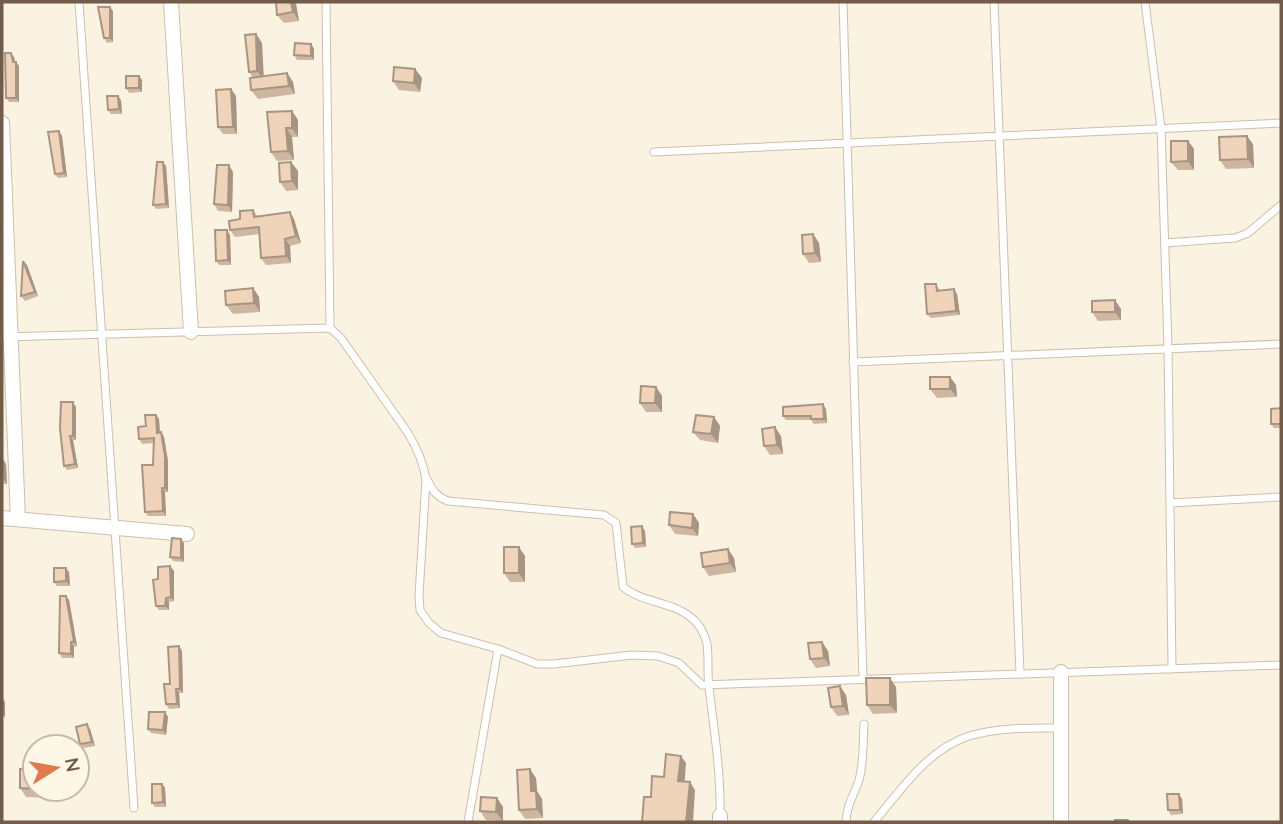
<svg xmlns="http://www.w3.org/2000/svg" width="1283" height="824" viewBox="0 0 1283 824" font-family="Quicksand,sans-serif">
	<style>
		.lines { fill: none; stroke-linecap: round; stroke-linejoin: round }
		.lane-casing { stroke: #cebeac; stroke-width: 9 }
		.street-casing { stroke: #cebeac; stroke-width: 16 }
		.lane { stroke: #fff; stroke-width: 7 }
		.street { stroke: #fff; stroke-width: 14 }
		.wall { fill: #ceb6a0 }
		.shaded-wall { fill: #a89482 }
		.building { fill: #f0d4ba; stroke: #a89482; stroke-width: 2 }
	</style>
	<rect width="100%" height="100%" fill="#fbf3e2"/>
	<g class="lines">
		<g class="lane-casing">
			<path id="lane" d="M79,2L134,808
				M326,2L330,328
				M843,2L863,679
				M994,2L1020,673
				M1145,2L1161,128L1168,347L1172,669
				M654,152L1281,123
				M1165,243L1235,238L1248,233L1281,205
				M2,337L330,328L341,338L408,433C417,448 423,461 426,479L419,595L420,610L429,623L441,633L498,649L537,664H554L632,655L658,656L679,663L702,685L1281,665
				M853,362L1281,344
				M427,479C432,490 437,497 448,501L604,515L616,523L623,587C644,604 675,601 695,621C701,627 705,636 707,644C709,658 707,673 709,687C714,730 721,772 720,816
				M1170,503L1281,497
				M468,822L498,649
				M846,822C847,803 854,796 859,780C864,762 863,742 864,724
				M874,822C901,790 928,749 969,736C999,727 1031,728 1061,728"/>
		</g>
		<g class="street-casing">
			<path id="street" d="M171,2L191,332
				M2,123L18,519
				M2,518L187,534
				M720,822V816
				M1061,822V672"/>
		</g>
		<use href="#lane" class="lane"/>
		<use href="#street" class="street"/>
	</g>
	<path class="wall" d="M296,4L299,21L284,23L277,15Z
		M113,11V42L107,43L104,38Z
		M256,34L262,43L263,76L287,73L293,82L295,94L258,99L251,90L253,78L249,72Z
		M311,44L314,49V60H297L294,55Z
		M14,57L15,62L19,66V102H9L6,98Z
		M415,69L422,78L420,92L399,90L393,81Z
		M139,76L142,80V92L129,93L126,88Z
		M231,89L236,96L237,134H223L218,127Z
		M121,100L122,114H111L108,110Z
		M292,111L298,120V137H292L294,160L277,161L271,152Z
		M59,131L62,136L67,177L58,178L55,174Z
		M1188,141L1194,149V170H1178L1171,162Z
		M1253,144L1254,168L1226,169L1220,160Z
		M291,162L298,171V190L286,191L280,182Z
		M166,166L169,208L156,209L153,205Z
		M233,172L232,212L218,211L214,204Z
		M253,210L258,217L294,219L301,243L290,246L291,263L266,265L261,258L259,234L235,237L230,230L240,219Z
		M813,234L819,243L821,262L809,263L803,254Z
		M230,235L231,265H219L216,261Z
		M27,265L38,296L25,301L21,296Z
		M936,284L940,291L954,289L957,294L960,315L931,318L927,314Z
		M253,288L259,297L260,312L233,314L226,305Z
		M1121,309V320L1098,321L1092,312Z
		M950,377L956,385L957,397L937,398L930,389Z
		M656,387L662,396V412H646L640,403Z
		M76,407V440H73L78,468L67,470L64,466Z
		M1281,408V428H1274L1271,424Z
		M826,409L827,423L814,424L811,420H786L783,416Z
		M156,415L159,419L160,432H161L164,437L168,461V492H165L166,516H148L145,512L153,465L154,443L142,444L139,439L146,426Z
		M714,417L720,426L718,443L700,440L693,432Z
		M781,436L783,454L770,455L764,446Z
		M2,458L6,464L7,484H2Z
		M693,514L699,523L698,536L675,534L669,525Z
		M645,531L646,547L635,548L632,544Z
		M184,543V562L173,561L170,557Z
		M728,549L734,558L736,572L709,576L703,567Z
		M525,556V582H510L504,573Z
		M170,566L174,571V601L169,602V610H159L156,606L158,579Z
		M69,572L70,586H57L54,582Z
		M69,600L77,646L74,647V658H62L59,653Z
		M822,642L828,651L830,666L816,668L810,659Z
		M179,646L182,651L183,693H179L180,708L169,709L166,704Z
		M896,687L897,713L873,714L867,705Z
		M846,695L849,715L837,716L831,707Z
		M165,712L168,717L166,735L151,733L148,729Z
		M90,729L95,746L83,748L80,744Z
		M536,778L537,791L542,799L543,818L525,819L519,810Z
		M162,784L165,788L166,807H155L152,803Z
		M20,788L50,789L49,798L26,797Z
		M1179,794L1182,799L1183,814L1171,815L1168,810Z
		M497,798L503,807V821L486,820L480,811Z"/>
	<path class="shaded-wall" d="M291,2H295L296,4L299,21L293,12Z
		M110,7L113,11V42L110,38Z
		M256,34L262,43L264,80L257,71Z
		M311,44L314,49V60L311,56Z
		M11,53L14,57L16,66V62L19,66V102L16,98Z
		M415,69L422,78L420,92L414,83Z
		M287,73L293,82L295,94L289,86Z
		M139,76L142,80V92L139,88Z
		M231,89L236,96L237,134L233,127Z
		M118,96L121,100L122,114L119,109Z
		M292,111L298,120V137L292,128Z
		M286,128L292,137L294,160L288,151Z
		M59,131L62,136L67,177L64,173Z
		M1247,136L1253,144L1254,168L1248,159Z
		M1188,141L1194,149V170L1188,161Z
		M163,162L166,166L169,208L166,204Z
		M291,162L298,171V190L292,181Z
		M229,165L233,172L232,212L228,205Z
		M290,212L294,219L301,243L296,236Z
		M227,230L230,235L231,265L228,260Z
		M813,234L819,243L821,262L815,253Z
		M285,239L290,246L291,263L286,256Z
		M24,261L27,265L38,296L35,292Z
		M253,288L259,297L260,312L254,303Z
		M954,289L957,294L960,315L956,311Z
		M1115,300L1121,309V320L1115,312Z
		M2,374L3,375V392L2,389Z
		M950,377L956,385L957,397L950,389Z
		M656,387L662,396V412L655,403Z
		M73,402L76,407V440L73,436Z
		M823,404L826,409L827,423L824,419Z
		M156,415L159,419L160,437L157,433Z
		M714,417L720,426L718,443L711,434Z
		M775,427L781,436L783,454L777,445Z
		M161,432L164,437L168,461V492L165,488Z
		M70,436L73,440L78,468L75,464Z
		M2,458L6,464L7,484L2,477Z
		M162,488L165,492L166,516L163,511Z
		M693,514L699,523L698,536L692,528Z
		M642,526L645,531L646,547L643,543Z
		M181,539L184,543V562L181,558Z
		M519,547L525,556V582L519,573Z
		M728,549L734,558L736,572L730,563Z
		M170,566L174,571V601L171,597Z
		M66,568L69,572L70,586L66,581Z
		M66,596L69,600L77,646L74,642Z
		M166,598L169,602V610L165,606Z
		M71,642L74,647V658L71,654Z
		M822,642L828,651L830,666L824,658Z
		M179,646L182,651L183,693L180,689Z
		M890,678L896,687L897,713L890,705Z
		M840,686L846,695L849,715L843,706Z
		M176,689L179,693L180,708L177,704Z
		M2,697L5,702V718L2,713Z
		M165,712L168,717L166,735L163,730Z
		M87,724L90,729L95,746L92,742Z
		M681,756L686,763L684,789L678,781Z
		M530,769L536,778L537,791L542,799L543,818L537,809L531,791Z
		M690,782L695,790L693,822H686Z
		M162,784L165,788L166,807L163,802Z
		M43,789H50L49,798Z
		M1179,794L1182,799L1183,814L1180,810Z
		M497,798L503,807V821L496,812Z"/>
	<path class="building" d="M276,2H291L293,12L277,15Z
		M98,7H110V38H104Z
		M256,34L257,71L249,72L245,35Z
		M295,43L311,44V56L294,55Z
		M5,53H11L13,62H16V98H6Z
		M394,67L415,69L414,83L393,81Z
		M287,73L289,86L251,90L250,78Z
		M126,76H139V88H126Z
		M231,89L233,127H218L216,90Z
		M107,96H118L119,109L108,110Z
		M292,111V128H286L288,151L271,152L267,112Z
		M59,131L64,173L55,174L48,132Z
		M1247,136L1248,159L1220,160L1219,137Z
		M1171,141H1188V161L1171,162Z
		M157,162H163L166,204L153,205Z
		M291,162L292,181L280,182L279,163Z
		M217,165H229L228,205L214,204Z
		M253,210L254,217L290,212L296,236L285,239L286,256L261,258L259,227L230,230L229,221L240,219V211Z
		M215,230H227L228,260L216,261Z
		M813,234L815,253L803,254L802,235Z
		M23,261L35,292L21,296Z
		M925,284H936L937,291L954,289L956,311L927,314Z
		M253,288L254,303L226,305L225,291Z
		M1115,300V312H1092V301Z
		M930,377H950V389H930Z
		M641,386L656,387L655,403H640Z
		M61,402H73V436H70L75,464L64,466L60,428Z
		M823,404L824,419H811V416H783V407Z
		M1281,408V424H1271V409Z
		M145,415H156L157,433L161,432L165,456V488H162L163,511L145,512L142,465H153L154,438L139,439L138,427L146,426Z
		M696,415L714,417L711,434L693,432Z
		M775,427L777,445L764,446L762,429Z
		M670,512L693,514L692,528L669,525Z
		M642,526L643,543L632,544L631,527Z
		M172,538L181,539V558L170,557Z
		M504,547H519V573H504Z
		M728,549L730,563L703,567L701,553Z
		M170,566L171,597L166,598L165,606H156L153,580L158,579V567Z
		M54,568H66V581L54,582Z
		M60,596H66L74,642H71V654L59,653Z
		M822,642L824,658L810,659L808,643Z
		M179,646L180,689H176L177,704H166L164,684H170L168,647Z
		M866,678H890V705H867Z
		M840,686L843,706L831,707L828,688Z
		M149,712H165L163,730L148,729Z
		M87,724L92,742L80,744L76,727Z
		M666,754L681,756L678,781L690,782L686,822H642L644,797H651L652,776L664,777Z
		M20,769H35V789L20,788Z
		M530,769L531,791H536L537,809L519,810L517,770Z
		M152,784H162L163,802L152,803Z
		M1167,794H1179L1180,810H1168Z
		M481,797L497,798L496,812L480,811Z
		M1115,820H1128L1129,822H1115Z"/>
	<rect width="1283" height="824" fill="none" stroke="#725b49" stroke-width="7"/>
	<g transform="translate(56 768) rotate(79)"><circle r="33" fill="#fef7e8" stroke="#c6b9a8" stroke-width="2"/>
	<path d="M0-5L12 26L0 18L-12 26Z" fill="#e2794a"/>
	<text y="-10" font-size="19" font-weight="bold" text-anchor="middle" fill="#725b49">N</text>
	</g>
</svg>
